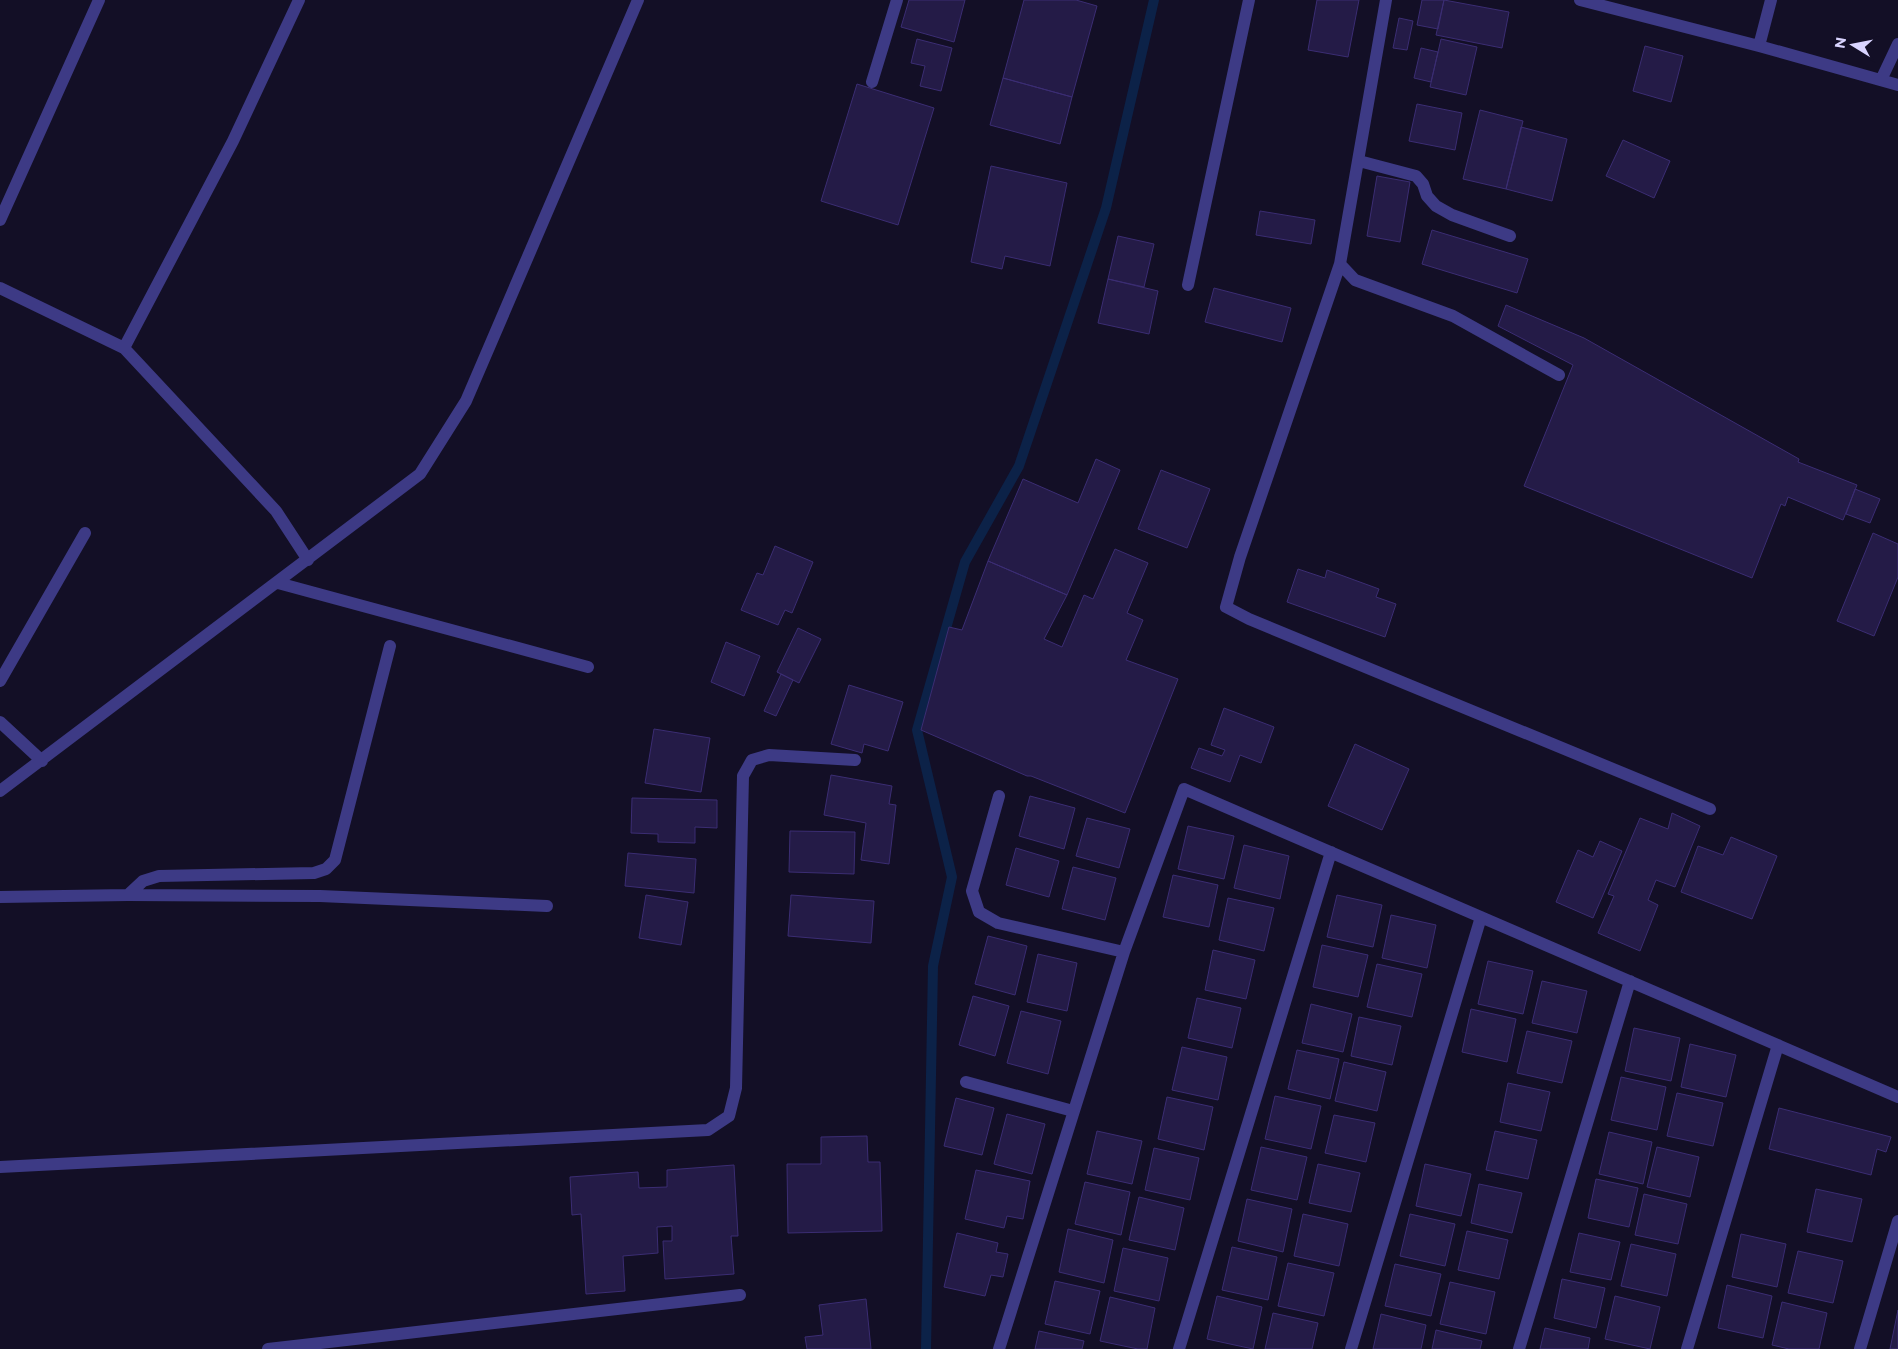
<svg xmlns="http://www.w3.org/2000/svg" width="1898" height="1349" viewBox="0 0 1898 1349" font-family="Montserrat,sans-serif">
	<style>
		.lines { fill: none; stroke-linecap: round; stroke-linejoin: round }
		.stream { stroke: #0c2248; stroke-width: 10 }
		.building { fill: #241b47; stroke: #3b2d73 }
		.minor { stroke: #3d3a85; stroke-width: 12 }
	</style>
	<rect width="100%" height="100%" fill="#130f26"/>
	<g class="lines">
		<path class="stream" d="M926,1349L933,966L952,877L917,730L965,562L1019,466L1106,208L1154,0"/>
	</g>
	<path class="building" d="M909,0H965L954,42L901,27Z
		M1024,0H1076L1097,6L1072,97L1003,78Z
		M1317,0H1359L1348,57L1308,50Z
		M1422,0H1444L1438,29L1417,25Z
		M1444,0L1509,12L1502,48L1436,35Z
		M1399,18L1413,21L1407,50L1393,48Z
		M917,39L952,48L941,91L920,86L925,66L911,63Z
		M1441,39L1477,47L1466,95L1430,87Z
		M1645,46L1683,56L1671,102L1633,91Z
		M1421,48L1438,52L1431,82L1414,78Z
		M1003,78L1072,97L1060,144L990,125Z
		M857,84L934,108L898,225L821,201Z
		M1417,104L1462,113L1455,150L1409,141Z
		M1480,110L1523,121L1506,189L1463,179Z
		M1521,127L1567,139L1552,201L1506,189Z
		M1623,140L1670,161L1654,198L1606,176Z
		M991,166L1067,183L1050,266L1005,256L1002,269L971,262Z
		M1377,176L1410,182L1400,242L1367,236Z
		M1260,211L1315,220L1311,244L1256,235Z
		M1432,230L1528,259L1517,293L1422,264Z
		M1118,236L1154,244L1144,287L1108,279Z
		M1108,279L1158,291L1149,334L1098,323Z
		M1214,288L1291,308L1282,342L1205,322Z
		M1506,305L1584,338L1799,459L1798,462L1857,485L1843,520L1788,497L1785,506L1781,504L1752,578L1524,486L1573,365L1498,326Z
		M1096,459L1120,470L1067,595L988,561L1023,479L1078,503Z
		M1161,470L1210,489L1187,548L1138,529Z
		M1855,489L1880,499L1870,523L1846,514Z
		M1873,533L1898,544V577L1874,636L1837,621Z
		M775,546L813,562L792,613L785,610L778,625L741,610L757,573L763,575Z
		M1115,549L1148,563L1127,613L1143,620L1126,660L1178,679L1125,813L1031,776H1027L921,730L949,627L962,630L988,561L1067,595L1044,639L1062,647L1084,595L1093,599Z
		M1298,569L1325,578L1327,570L1379,589L1376,597L1396,604L1385,637L1287,602Z
		M798,628L821,639L799,683L777,672Z
		M726,642L760,656L744,696L711,682Z
		M781,674L793,680L776,716L764,711Z
		M849,685L903,702L888,751L864,744L862,753L831,744Z
		M1224,708L1274,727L1261,763L1240,755L1230,782L1191,768L1199,748L1222,756L1225,750L1211,745Z
		M654,729L710,738L701,792L645,783Z
		M1355,744L1409,769L1382,830L1328,806Z
		M831,775L892,786L889,804L896,805L889,864L861,860L866,823L824,815Z
		M1030,796L1075,808L1064,849L1019,836Z
		M632,798L717,800V828L695,827V843L658,842V834L631,833Z
		M1672,813L1700,826L1675,887L1656,880L1648,900L1658,905L1640,951L1598,933L1614,896L1608,894L1640,818L1668,829Z
		M1087,818L1130,829L1119,868L1076,856Z
		M1188,826L1234,836L1224,879L1178,869Z
		M790,831L855,832L854,874L789,872Z
		M1731,837L1777,856L1752,919L1681,892L1698,846L1723,855Z
		M1600,841L1622,851L1593,918L1556,902L1578,850L1593,857Z
		M1244,845L1289,856L1280,899L1234,888Z
		M1016,848L1059,861L1049,897L1006,885Z
		M628,853L696,859L694,893L625,886Z
		M1073,867L1116,878L1105,920L1062,909Z
		M1173,875L1218,885L1209,927L1163,917Z
		M646,895L688,902L681,945L639,938Z
		M791,895L874,901L871,943L788,936Z
		M1337,895L1382,905L1373,947L1327,937Z
		M1228,898L1274,908L1264,951L1219,940Z
		M1391,915L1436,925L1427,968L1382,958Z
		M988,936L1027,946L1015,995L975,984Z
		M1322,945L1368,955L1358,997L1313,987Z
		M1213,950L1255,960L1246,999L1205,990Z
		M1038,954L1077,963L1067,1011L1027,1002Z
		M1488,961L1533,971L1523,1014L1478,1004Z
		M1377,964L1422,974L1412,1017L1367,1007Z
		M1542,981L1587,991L1577,1033L1532,1023Z
		M973,996L1009,1006L995,1056L959,1045Z
		M1197,998L1241,1008L1232,1048L1188,1038Z
		M1311,1004L1352,1014L1343,1052L1302,1043Z
		M1471,1009L1516,1019L1507,1062L1462,1052Z
		M1021,1011L1061,1021L1048,1074L1007,1063Z
		M1359,1017L1401,1026L1392,1065L1351,1056Z
		M1634,1028L1680,1038L1671,1081L1625,1071Z
		M1527,1031L1572,1041L1562,1083L1517,1073Z
		M1690,1044L1736,1055L1726,1097L1681,1087Z
		M1182,1047L1227,1057L1218,1100L1172,1090Z
		M1297,1050L1339,1059L1330,1099L1288,1089Z
		M1344,1062L1386,1072L1377,1111L1335,1101Z
		M1621,1077L1666,1087L1657,1130L1611,1120Z
		M1508,1083L1550,1092L1541,1131L1500,1122Z
		M1677,1093L1723,1103L1713,1146L1667,1136Z
		M1275,1096L1321,1106L1311,1149L1265,1139Z
		M1167,1097L1213,1107L1204,1150L1158,1139Z
		M956,1098L994,1108L982,1155L944,1146Z
		M1779,1108L1891,1137L1886,1152L1877,1149L1871,1175L1769,1149Z
		M1007,1114L1045,1124L1032,1174L994,1164Z
		M1334,1115L1375,1123L1366,1162L1325,1153Z
		M1097,1131L1142,1141L1132,1184L1087,1174Z
		M1495,1131L1537,1140L1528,1179L1486,1170Z
		M1609,1132L1652,1142L1643,1184L1599,1174Z
		M867,1136L868,1162H880L882,1231L788,1233L787,1164H821V1137Z
		M1261,1147L1307,1157L1297,1200L1251,1190Z
		M1657,1147L1699,1157L1690,1197L1647,1187Z
		M1154,1148L1199,1158L1190,1200L1145,1190Z
		M1318,1164L1360,1173L1351,1212L1309,1203Z
		M1425,1164L1471,1174L1461,1216L1416,1206Z
		M734,1165L738,1236H731L734,1274L665,1279L663,1241H672V1226L657,1227L658,1253L623,1256L625,1291L586,1294L581,1214L572,1215L570,1177L638,1172L639,1188L667,1187V1170Z
		M976,1170L1030,1181L1023,1219L1007,1216L1004,1228L965,1219Z
		M1596,1179L1638,1188L1629,1227L1588,1218Z
		M1085,1182L1130,1192L1121,1235L1075,1224Z
		M1479,1184L1522,1193L1512,1233L1471,1223Z
		M1816,1189L1862,1199L1852,1242L1807,1232Z
		M1644,1194L1687,1204L1678,1244L1635,1235Z
		M1139,1197L1184,1208L1175,1250L1129,1240Z
		M1247,1199L1292,1209L1283,1252L1238,1241Z
		M1303,1214L1348,1224L1339,1266L1294,1256Z
		M1410,1214L1455,1224L1445,1266L1400,1256Z
		M1068,1229L1113,1240L1104,1283L1059,1272Z
		M1467,1231L1508,1240L1499,1279L1458,1270Z
		M957,1233L998,1243L996,1252L1008,1254L1003,1277L991,1275L985,1296L944,1287Z
		M1579,1233L1620,1242L1611,1280L1570,1272Z
		M1741,1234L1786,1244L1777,1287L1732,1277Z
		M1631,1244L1676,1254L1667,1296L1621,1286Z
		M1232,1247L1277,1257L1268,1300L1222,1290Z
		M1123,1248L1168,1258L1159,1301L1114,1291Z
		M1798,1251L1843,1261L1833,1303L1788,1293Z
		M1288,1263L1334,1273L1324,1316L1278,1306Z
		M1395,1264L1441,1274L1431,1316L1385,1306Z
		M1562,1279L1605,1288L1596,1328L1554,1318Z
		M1055,1281L1100,1291L1090,1334L1045,1324Z
		M1450,1282L1495,1292L1486,1334L1440,1324Z
		M1727,1285L1772,1296L1763,1338L1718,1328Z
		M1217,1296L1262,1307L1253,1349L1207,1339Z
		M1615,1296L1660,1307L1650,1349L1605,1339Z
		M1110,1297L1155,1308L1147,1349H1138L1100,1341Z
		M866,1299L871,1349H807L805,1337L823,1335L819,1305Z
		M1782,1302L1827,1313L1819,1349H1789L1772,1345Z
		M1898,1310V1349H1890Z
		M1273,1313L1318,1323L1312,1349H1265Z
		M1381,1314L1426,1325L1421,1349H1373Z
		M1545,1328L1590,1338L1588,1349H1540Z
		M1436,1330L1482,1341L1480,1349H1432Z
		M1039,1331L1084,1341L1082,1349H1035Z"/>
	<g class="lines">
		<path class="minor" d="M1386,0L1340,264L1240,557L1226,607L1249,619L1710,809
			M1580,0L1759,46L1898,85
			M1759,46L1771,0
			M1881,80L1898,44
			M872,82L897,0
			M1359,161L1416,176L1423,184L1427,196L1436,206L1452,215L1510,236
			M0,220L99,0
			M1340,264L1355,280L1453,316L1559,375
			M1188,285L1249,0
			M0,288L124,348L276,511L308,560
			M124,348L233,141L299,0
			M278,583L588,667
			M0,681L85,533
			M0,722L42,761
			M0,791L420,474L466,401L638,0
			M999,796L972,891L979,912L998,923L1124,952
			M128,895L143,881L159,876L314,873L326,869L335,860L390,646
			M0,897L128,895L320,896L547,906
			M966,1082L1073,1111
			M0,1167L708,1130L729,1116L736,1088L743,776L752,760L769,755L855,760
			M268,1349L740,1295
			M999,1349L1124,952L1184,789L1898,1097
			M1179,1349L1331,852
			M1351,1349L1481,917
			M1519,1349L1630,981
			M1687,1349L1778,1045
			M1860,1349L1898,1221"/>
	</g>
	<g transform="translate(1853 45) rotate(280)" stroke="#130f26" stroke-width="4" paint-order="stroke">
	<path d="M0-4L9 19L0 12L-9 19Z" fill="#d9d4ff"/>
	<text y="-8" font-size="14" font-weight="bold" text-anchor="middle" fill="#d9d4ff">N</text>
	</g>
</svg>
